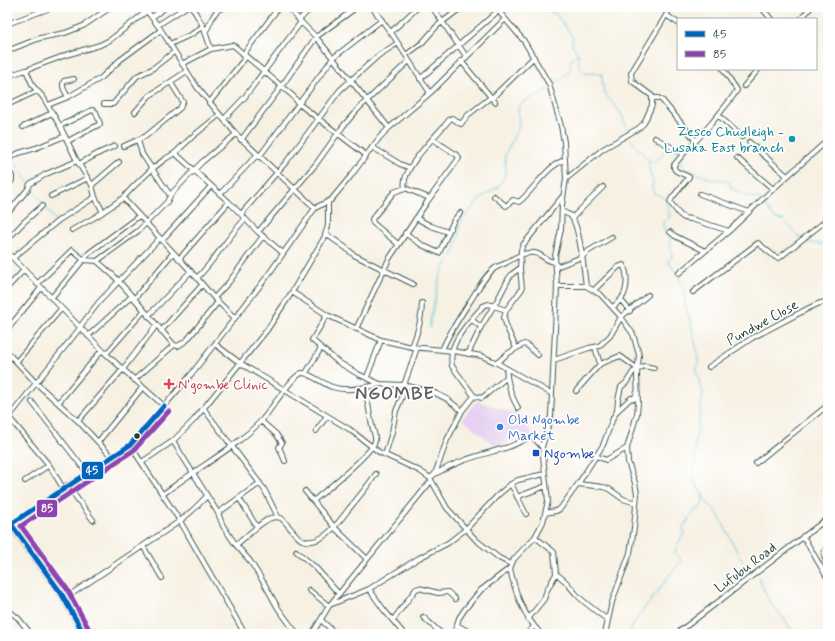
<svg xmlns="http://www.w3.org/2000/svg" width="835" height="641" viewBox="0 0 835 641" font-family="Mynerve,sans-serif">
	<style>
		.built { fill: #e6d2f0 }
		.lines { fill: none; stroke-linecap: round; stroke-linejoin: round }
		.stream { stroke: #61c5df; stroke-width: 1 }
		.minor-casing { stroke: #3f584e; stroke-width: 6 }
		.secondary-casing { stroke: #3f584e; stroke-width: 8 }
		.minor { stroke: #fff; stroke-width: 4 }
		.secondary { stroke: #fff; stroke-width: 5.5 }
		.bus-1-casing { stroke: #fff; stroke-width: 8 }
		.bus-2-casing { stroke: #fff; stroke-width: 8 }
		.bus-1 { stroke: #0065bd; stroke-width: 5 }
		.bus-2 { stroke: #8e44ad; stroke-width: 5 }
		.culture-dot { fill: #0f9aa8; stroke: #fff; stroke-width: 1.5 }
		.health-dot { fill: #e0444e; stroke: #fff; stroke-width: 1.5 }
		.shop-dot { fill: #3f7fe0; stroke: #fff; stroke-width: 1.5 }
		.bus-dot { fill: #1f3d34; stroke: #fff; stroke-width: 1.5 }
		.transit-dot { fill: #1a4fb4; stroke: #fff; stroke-width: 1.5 }
		.labels { text-anchor: middle; stroke-width: 3.5; stroke-linejoin: round; paint-order: stroke }
		.culture-label { font-size: 14px; fill: #0d838f; stroke: #fff; text-anchor: end }
		.street-label { font-size: 14px; fill: #1f3d34; stroke: #fff }
		.health-label { font-size: 14px; fill: #be3a42; stroke: #fff; text-anchor: start }
		.shop-label { font-size: 14px; fill: #366cbe; stroke: #fff; text-anchor: start }
		.transit-label { font-size: 14px; fill: #164399; stroke: #fff; text-anchor: start }
		.district-label { font-size: 18px; font-weight: bold; letter-spacing: 1px; fill: #645f67; stroke: #fff }
		.line-badge { stroke: #fff; stroke-width: 1.5 }
		.badge-label { font-size: 11px; text-anchor: middle; font-weight: bold; fill: #fff }
	</style>
	<rect width="100%" height="100%" fill="#fff"/>
	<filter id="ink" filterUnits="userSpaceOnUse"><feTurbulence type="fractalNoise" baseFrequency=".025" numOctaves="2"/><feDisplacementMap in="SourceGraphic" scale="8" xChannelSelector="R" yChannelSelector="G"/><feConvolveMatrix kernelMatrix="1 2 1 2 8 2 1 2 1" color-interpolation-filters="sRGB"/></filter>
	<filter id="wash" filterUnits="userSpaceOnUse"><feTurbulence type="fractalNoise" baseFrequency=".012" numOctaves="4" result="noise"/><feDisplacementMap in="SourceGraphic" scale="16" xChannelSelector="R" yChannelSelector="G"/><feGaussianBlur stdDeviation="0.9" result="paint"/><feColorMatrix in="noise" values="0 0 0 0 0 0 0 0 0 0 0 0 0 0 0 0 0 1.4 0 .05"/><feComposite in="paint" operator="in"/></filter>
	<g filter="url(#wash)">
		<rect width="100%" height="100%" fill="#f7f1e3"/>
		<path class="built" d="M477,401L520,415L532,434L497,447L463,420L462,419Z"/>
		<g class="lines">
			<path class="stream" d="M546,7L550,12L555,13L573,37L572,44L578,54L580,68L585,73L602,74C601,96 610,98 621,114C624,119 626,126 628,132
				M552,87C559,80 565,77 571,68L570,61L578,54
				M630,139L649,161V169L653,182L652,188L654,193L666,199L670,217L663,222V227L669,234L672,257L668,261L677,274L684,287L685,304L691,324L698,355V363L696,371L703,393L695,445V462L691,476L708,504L715,509L736,549L737,553
				M7,147L12,156
				M13,158L28,183
				M681,160L683,162L681,169L685,171L690,170L713,180L719,179L730,183L731,188L749,197L760,199
				M650,161L655,162L667,148H670L679,157
				M31,187L55,220
				M763,202L774,218L783,220L787,224L800,238
				M803,242L828,245
				M430,328V322L439,280L444,268L448,262L455,250L459,237L460,225L463,219L478,201L488,193L498,187L506,173L505,155L519,127L518,108L522,103L549,89
				M677,545L685,533L682,529L694,512L701,507L703,500L702,494
				M739,556L751,569L754,570
				M759,577L764,591L772,606L787,622L792,634
				M629,634L635,621L670,575C673,568 680,566 681,559L675,553L676,548"/>
		</g>
	</g>
	<g filter="url(#ink)">
		<g class="lines">
			<g class="minor-casing">
				<path id="minor" d="M144,7L161,30L197,87L236,134L315,208
					M192,7L203,26L211,49
					M288,7L301,22L316,37L389,128
					M372,7L394,37L430,93
					M432,7L466,56
					M761,7L771,19
					M666,15L678,23
					M152,17L166,7
					M801,19L811,7
					M299,20L312,7
					M7,24L53,7
					M158,25L186,7
					M205,32C213,22 211,8 228,7
					M391,32L418,7
					M170,44L192,34L203,26
					M7,51L40,38L65,33L83,26L111,7
					M243,55L279,7
					M406,55L422,43L437,26L462,7
					M461,61L495,102
					M182,64L211,49L233,45L293,96L299,104L366,155
					M26,70L33,86L43,97L60,126L77,161L92,185L95,197L103,212
					M7,76L26,70L66,55L100,45L110,40L147,11
					M420,79L498,11
					M744,86L759,69
					M68,97C65,91 61,87 64,81L74,79
					M492,98L534,57
					M653,98H658L662,100L696,141
					M209,103L246,57
					M104,104H113L137,76L152,69L174,52
					M7,105L37,91
					M48,105L68,97L101,78L120,60L161,30
					M135,112L149,96L187,71
					M718,115L742,137
					M224,119L244,98L301,22
					M60,126L92,110L96,112L100,124L68,141
					M23,127L52,113
					M655,138L682,153C690,151 732,99 737,90L723,69
					M138,140L142,154L170,195
					M241,140L281,87L316,37L357,7
					M749,142L787,176
					M124,146L146,136L180,108L183,102L171,83
					M372,147L400,164L410,168
					M685,152L674,165V168L676,171L689,177L672,198L670,202L679,214L684,218L691,219L729,231
					M175,153L229,202L258,232L283,253
					M259,157L333,58L382,20
					M737,158L773,189
					M7,159L19,153L36,148L65,136
					M79,164L101,152L115,146
					M7,170L12,176V180L7,187
					M566,179L603,149L639,128L644,123L652,105V96L632,81L631,73L671,7
					M92,185L119,162
					M220,194L257,155
					M700,194L749,212
					M51,196L88,178
					M494,196L506,206L513,200L519,202C534,190 547,165 565,160
					M123,198L197,278L214,298L235,318
					M429,198L405,188C399,170 439,133 450,119L452,118L461,124L468,115L491,97
					M562,211C564,213 568,214 570,215C580,224 584,272 586,286
					M7,214L28,189L30,184L46,174L77,161
					M241,214L287,161L340,90L379,55L398,43
					M416,218L431,226L448,232
					M572,218L603,187
					M72,230L97,216L123,198L133,187L152,169L165,159L175,153L192,137L219,115
					M258,232L316,164L344,125L359,108L409,61
					M670,232L675,236L705,251
					M405,233L422,245L439,253L454,220L460,213
					M326,234L346,248L354,255L413,284
					M7,240L24,222L42,206
					M162,240L211,186
					M398,244L373,223L372,219L394,192L405,188
					M7,252L106,354L164,406
					M13,258L59,220L95,197
					M179,259L229,202
					M97,261L114,276L132,296
					M556,267L582,257L587,252L612,237
					M679,273L729,231L773,189L828,140
					M197,278C215,260 227,238 245,219
					M37,284L72,250L84,260L97,261L138,231L167,202L171,194L202,162L236,134
					M557,286H586L601,295L621,317L633,334L639,355L637,375L638,403L637,414L627,448L628,462L635,483L637,494L634,528L630,553L612,602L605,634
					M7,288L24,270
					M594,290L618,267L623,265C628,273 628,289 622,298C619,302 616,304 613,307
					M292,292L327,315L381,340L412,347L453,351L482,356L497,363L552,394
					M693,292L758,243L775,257L779,258L828,219
					M51,298L65,282L89,253L139,216
					M214,298L229,282L263,236
					M134,299L173,253
					M621,300L630,311
					M327,315L312,340L338,362L358,374L380,384L404,385L435,393L447,399L462,411L447,440L435,474L430,478
					M148,316L191,271
					M472,320L481,327
					M356,329L389,259L427,202L459,158L458,156C450,150 441,145 433,139
					M7,330L41,288
					M161,331L202,285
					M88,336L132,296L174,345L178,346L187,340L218,302
					M215,344L240,363L349,429L379,452L420,471L430,478L447,508L476,540L499,558L511,564
					M412,347C418,332 422,319 422,303
					M516,348L507,328L504,318L506,310L522,289L520,268L521,250L523,245L562,197
					M442,350C449,333 459,318 469,303C477,291 484,276 495,268C498,266 502,265 506,263C513,259 519,254 528,253C542,251 543,261 555,262
					M7,352L36,383L78,421L112,457
					M106,354L144,311
					M468,354L481,327L498,299L509,278L512,274L520,268
					M554,360L589,348L599,346L610,336L621,317L648,295
					M17,361L61,309
					M497,363L507,354L524,344L527,345L538,355
					M600,364L620,356L638,369
					M709,367L752,338L809,308L820,303L828,302
					M506,368C507,382 511,396 518,408
					M306,373L321,348
					M367,377L381,340
					M134,380L174,345
					M576,391L600,364L595,347
					M474,396L452,366C447,342 470,322 483,306L488,304L506,310
					M32,402L87,473
					M58,403L102,350
					M204,409L264,489L278,517
					M462,411L474,396L482,398L507,377
					M617,411L631,398L634,399L637,392
					M7,415L49,465L63,488
					M9,417L80,328L82,324L99,302L160,238
					M78,421L123,369L156,326
					M261,421L276,434L282,443L279,447L285,461
					M316,431L327,416
					M173,441L218,513L223,526L236,545L250,561L264,583L278,608L297,634
					M98,442L142,388
					M130,445L180,521L245,634
					M385,455L392,432L396,411L402,397L404,385L417,348
					M596,456L606,460L627,448
					M142,462L173,441L194,420L267,330L292,292L324,238L328,226V201
					M756,463L828,405
					M435,474C459,460 478,456 505,448C514,446 522,440 531,437L534,438L542,447
					M25,481L49,465
					M511,484L526,514
					M578,484L603,445L613,418L617,411L618,400L621,387L626,383L633,372L644,366L654,368
					M67,485L93,520
					M305,491L335,528L367,559
					M163,494C173,487 182,480 193,473C216,457 241,442 261,421C270,412 291,376 302,373C308,372 325,385 332,387C347,392 365,388 380,384
					M517,497L546,486
					M313,501C324,492 373,452 375,441C376,438 374,433 373,429C369,416 369,401 364,387
					M218,513L260,483
					M545,513L556,511L560,509L578,484L603,487L609,489L623,499L636,503
					M11,524L65,487L130,445L135,440L189,377L266,278L315,208L331,200L350,177L380,137L389,128L430,93L505,19
					M257,527C265,521 271,515 281,518C287,523 297,538 302,540C322,547 338,523 348,510C358,498 367,487 376,474
					M803,536L828,579
					M236,545L257,527L239,498
					M143,546L162,578
					M828,546C822,552 824,558 828,565
					M296,551L315,567L339,594
					M510,568C515,593 523,615 541,634
					M556,574C568,581 569,587 578,596C587,605 597,612 608,620
					M369,589L384,610L404,634
					M309,590L329,606
					M64,599L180,521L193,510L207,496
					M332,604L369,589L419,558L448,543L466,529L498,495L511,484L518,480L544,474
					M7,609L18,618L31,634
					M423,617L442,634
					M528,619L544,599L547,590L556,574L554,552L535,537
					M321,620L336,634
					M393,620L416,589L419,588L438,593L448,592L455,599
					M457,625L473,634
					M312,634L329,606L431,481
					M454,634L459,618L465,609L481,590L510,568L514,559L535,537L543,522L548,501L542,447L551,416L557,286L555,256L561,229L562,205L566,179L564,142L561,126L549,84L524,41L495,7
					M527,634L534,626
					M676,634L828,518"/>
			</g>
			<g class="secondary-casing">
				<path id="secondary" d="M7,519L61,593L84,634"/>
			</g>
			<use href="#minor" class="minor"/>
			<use href="#secondary" class="secondary"/>
			<g class="bus-1-casing">
				<path id="bus-1" d="M11,524L130,445L164,406
					M11,524L61,593L84,634"/>
			</g>
			<g class="bus-2-casing">
				<path id="bus-2" d="M90,631L67,589L21,526L134,450L169,411"/>
			</g>
			<use href="#bus-1" class="bus-1"/>
			<use href="#bus-2" class="bus-2"/>
		</g>
	</g>
	<circle class="culture-dot" cx="792" cy="139" r="4"/>
	<path class="health-dot" d="M167 378h4v4h4v4h-4v4h-4v-4h-4v-4h4z"/>
	<circle class="shop-dot" cx="500" cy="427" r="4"/>
	<circle class="bus-dot" cx="137" cy="436" r="3.5"/>
	<rect class="transit-dot" x="532" y="449" width="8" height="8" rx="2"/>
	<g class="labels">
		<g class="culture-label">
			<text x="784" y="136">Zesco Chudleigh -<tspan x="784" dy="16">Lusaka East branch</tspan></text>
		</g>
		<g class="street-label">
			<text transform="translate(762 322) rotate(-29)" y="5">Pundwe Close</text>
			<text transform="translate(745 567) rotate(-37)" y="5">Lufubu Road</text>
		</g>
		<g class="health-label">
			<text x="178" y="389">N'gombe Clinic</text>
		</g>
		<g class="shop-label">
			<text x="508" y="424">Old Ngombe<tspan x="508" dy="16">Market</tspan></text>
		</g>
		<g class="transit-label">
			<text x="544" y="458">Ngombe</text>
		</g>
		<g class="district-label">
			<text x="395" y="399">NGOMBE</text>
		</g>
	</g>
	<g class="line-badge">
		<rect x="81" y="461" width="23" height="19" rx="4" fill="#0065bd"/>
		<rect x="36" y="499" width="22" height="19" rx="4" fill="#8e44ad"/>
	</g>
	<g class="badge-label">
		<text x="92" y="474">45</text>
		<text x="47" y="512">85</text>
	</g>
	<rect width="835" height="641" fill="none" stroke="#fff" stroke-width="24"/>
	<rect x="677" y="18" width="140" height="52" fill="#ffffff" stroke="#a5b1ae"/>
	<rect x="685" y="31" width="20" height="6" fill="#0065bd" stroke="#a5b1ae"/>
	<text x="713" y="38" font-size="12" fill="#1f3d34">45</text>
	<rect x="685" y="51" width="20" height="6" fill="#8e44ad" stroke="#a5b1ae"/>
	<text x="713" y="58" font-size="12" fill="#1f3d34">85</text>
</svg>
